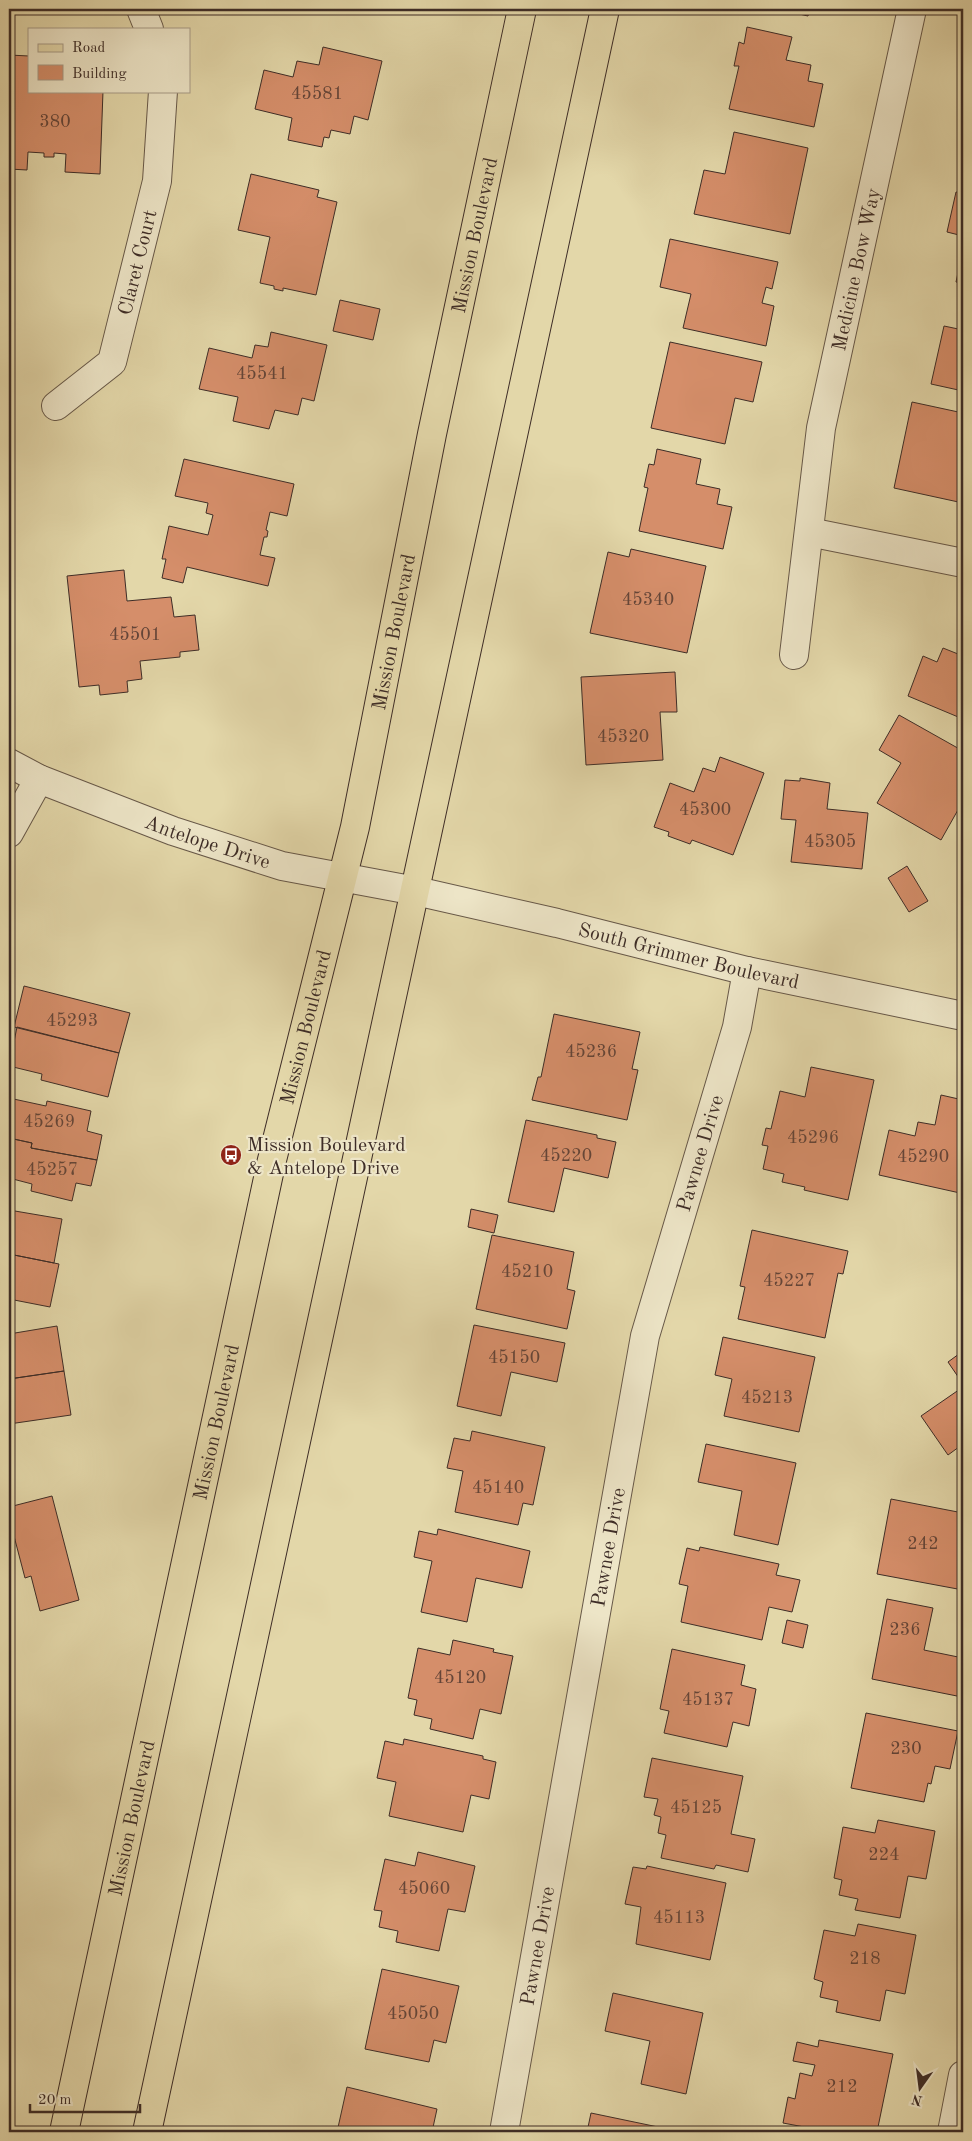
<svg xmlns="http://www.w3.org/2000/svg" width="972" height="2141" viewBox="0 0 972 2141" font-family="'Old Standard TT',serif">
	<style>
		.building { fill: #d58e6a; stroke: #3e2d27 }
		.lines { fill: none; stroke-linecap: round; stroke-linejoin: round }
		.minor-casing { stroke: #675848; stroke-width: 30 }
		.primary-casing { stroke: #3e2d27; stroke-width: 30 }
		.minor { stroke: #ede5c7; stroke-width: 28 }
		.primary { stroke: #e3d7a9; stroke-width: 28 }
		.labels { text-anchor: middle; stroke-width: 4.5; stroke-linejoin: round; paint-order: stroke }
		.number-label { font-size: 18px; fill: #644538 }
		.street-label { font-size: 20px; fill: #3e2d27; stroke: #ede5c7 }
		.poi-label { font-size: 20px; fill: #3e2d27; stroke: #ede5c7; text-anchor: start }
	</style>
	<rect width="100%" height="100%" fill="#e3d7a9"/>
	<filter id="stains"><feTurbulence type="fractalNoise" baseFrequency=".004" numOctaves="4"/><feColorMatrix values="0 0 0 0 .2 0 0 0 0 .09 0 0 0 0 .02 0 0 0 .5 -.17"/></filter>
	<radialGradient id="worn" r=".72"><stop offset=".6" stop-color="#630" stop-opacity="0"/><stop offset="1" stop-color="#630" stop-opacity=".3"/></radialGradient>
	<path class="building" d="M777,9H810L808,16Z
		M747,27L792,37L786,60L811,65L808,81L823,84L814,127L729,109L739,66H734L739,42L744,44Z
		M323,47L382,61L368,120L354,116L350,134L331,130L329,138L324,137L322,147L288,140L292,118L255,109L264,70L293,77L297,61L319,65Z
		M9,55L29,56V91H103L100,174L65,172L66,154L54,153V157H44V153L28,152L27,170L9,169Z
		M734,132L808,148L790,234L694,214L704,170L725,174Z
		M251,174L319,190L317,197L337,202L316,295L283,288V291L274,289V286L260,283L270,237L238,230Z
		M956,192L963,193V236L947,232Z
		M670,239L778,262L772,289L766,287L762,303L774,306L766,346L683,328L691,294L660,287Z
		M963,249V283L956,282Z
		M340,300L380,309L373,340L333,331Z
		M944,326L963,330V391L931,384Z
		M271,332L327,345L314,401L302,398L298,415L275,410L269,429L233,421L238,397L199,389L209,348L252,358L255,345L268,347Z
		M670,342L762,362L753,402L735,398L725,444L651,428Z
		M912,402L963,413V503L894,488Z
		M657,449L701,459L696,484L720,489L717,504L732,507L723,549L639,531L648,488L644,487L649,464L654,465Z
		M184,459L294,484L287,516L270,512L266,530L268,531L267,537H264L260,555L275,558L268,586L187,567L183,583L162,578L166,559H162L169,526L208,535L213,515L206,513L208,503L175,496Z
		M631,549L706,566L687,653L590,633L608,552L629,557Z
		M124,570L127,601L171,597L174,617L195,615L199,650L180,652V657L140,661L142,679L127,681L128,692L100,695L99,685L79,687L67,576Z
		M943,648L963,656V719L908,696L923,656L937,662Z
		M675,672L677,712H660L663,760L586,765L581,677Z
		M899,715L963,751V801L941,840L877,803L901,763L879,750Z
		M720,757L764,773L733,855L692,840L690,844L668,836L669,832L654,827L670,783L694,792L703,768L715,772Z
		M800,778L830,783L827,809L868,813L862,869L791,862L796,820L781,819L785,780L800,781Z
		M907,866L928,901L909,912L888,878Z
		M24,986L130,1013L119,1053L14,1027Z
		M554,1014L640,1032L632,1069L638,1070L627,1120L532,1100L538,1077H541Z
		M17,1027L119,1053L108,1097L41,1080L42,1074L9,1066Z
		M811,1067L874,1080L848,1200L804,1190L805,1187L782,1182L784,1174L763,1169L768,1146L762,1145L766,1128L771,1129L780,1091L805,1097Z
		M941,1095L963,1100V1177L960,1193L879,1175L889,1130L915,1136L918,1122L935,1125Z
		M9,1098L46,1106L47,1101L91,1111L87,1131L102,1135L97,1160L31,1148L32,1143L9,1138Z
		M526,1120L597,1135V1138L616,1142L608,1178L564,1168L554,1212L508,1202Z
		M9,1138L32,1143L31,1148L97,1160L91,1186L76,1183L72,1201L31,1191L32,1184L9,1178Z
		M471,1209L498,1215L494,1233L468,1227Z
		M9,1210L62,1219L54,1263L9,1254Z
		M752,1230L848,1251L843,1274L838,1273L825,1338L738,1319L745,1287L740,1286Z
		M492,1235L574,1252L567,1289L575,1291L567,1329L476,1309Z
		M9,1254L59,1264L50,1307L9,1299Z
		M474,1325L565,1343L557,1382L511,1372L501,1416L457,1406Z
		M57,1326L64,1371L9,1379V1334Z
		M723,1337L815,1357L799,1432L724,1416L732,1379L715,1375Z
		M963,1351V1384L948,1362Z
		M64,1371L71,1415L9,1424V1379Z
		M963,1387V1444L948,1455L921,1416Z
		M472,1431L545,1447L533,1505L523,1503L518,1525L455,1512L463,1471L447,1468L454,1438L470,1441Z
		M706,1444L796,1463L778,1545L734,1535L742,1491L698,1482Z
		M52,1496L79,1600L40,1611L31,1576L25,1578L9,1517V1507Z
		M891,1499L963,1513V1590L877,1574Z
		M438,1529L530,1551L522,1588L476,1578L467,1622L421,1612L432,1561L414,1557L419,1531L437,1535Z
		M700,1547L779,1564L776,1575L800,1580L792,1612L769,1607L762,1640L681,1622L688,1586L679,1584L687,1548L699,1551Z
		M887,1599L933,1608L924,1650L963,1658L962,1697L872,1679Z
		M787,1620L808,1625L803,1648L782,1643Z
		M453,1640L494,1649L493,1652L513,1656L501,1714L480,1709L473,1739L430,1729L432,1719L414,1715L417,1700L408,1698L418,1648L450,1655Z
		M672,1649L745,1665L741,1685L756,1689L749,1726L733,1722L727,1747L664,1733L669,1711L660,1709Z
		M866,1713L958,1731L950,1769L935,1766L931,1784L928,1783L924,1802L851,1788Z
		M404,1739L483,1756V1759L496,1762L489,1799L471,1795L463,1832L389,1816L396,1782L377,1778L385,1741L403,1745Z
		M652,1758L743,1776L731,1834L755,1839L748,1872L716,1865L714,1869L661,1858L666,1835L658,1833L661,1817L654,1815L658,1799L644,1797Z
		M878,1820L935,1831L926,1879L908,1876L900,1918L855,1910L858,1899L839,1895L842,1880L834,1878L843,1827L875,1833Z
		M418,1852L475,1866L465,1912L448,1909L439,1951L396,1942L398,1931L379,1927L382,1911L374,1910L385,1859L415,1866Z
		M647,1866L726,1883L710,1960L636,1944L641,1907L625,1904L633,1867L646,1869Z
		M858,1924L916,1935L905,1994L886,1990L880,2021L836,2012L838,2001L820,1997L823,1982L814,1979L824,1930L855,1936Z
		M382,1969L459,1986L446,2043L434,2040L429,2062L365,2049Z
		M613,1993L703,2013L686,2094L641,2084L650,2041L605,2031Z
		M819,2040L893,2054L877,2132H814L815,2129L783,2123L788,2097L795,2099L800,2073L812,2076L815,2065L793,2061L797,2042L818,2047Z
		M347,2087L437,2109L432,2132H337Z
		M591,2113L682,2132H587Z"/>
	<g class="lines">
		<g class="minor-casing">
			<g id="minor">
				<path d="M141,9L149,29"/>
				<path id="s1" d="M56,406L112,362L157,181L163,91"/>
				<path d="M809,532L963,563"/>
				<path id="s2" d="M794,655L821,428L912,9"/>
				<path id="s3" d="M9,763L39,779L173,831L282,866L416,891L557,923L747,971L963,1016"/>
				<path d="M9,833L39,779"/>
				<path id="s4" d="M504,2132L645,1336L737,1027L747,971"/>
				<path d="M952,2132L963,2075"/>
			</g>
		</g>
		<g class="primary-casing">
			<g id="primary">
				<path id="s5" d="M64,2132L271,1164L355,827L432,434L522,9"/>
				<path d="M147,2132C298,1424 454,717 605,9"/>
			</g>
		</g>
		<use href="#minor" class="minor"/>
		<use href="#primary" class="primary"/>
	</g>
	<defs>
		<g id="bus-disc" transform="scale(1.125)"><circle r="9.5" fill="#8f2418" stroke="#ede5c7"/><path d="M-5-6H5V4H4V6H2V4H-2V6H-4V4H-5ZM-3.5-4V0h7V-4ZM-3.5 1.2v1.5H-2V1.2ZM2 1.2v1.5H3.5V1.2Z" fill="#fff"/></g>
	</defs>
	<g fill-rule="evenodd">
		<use href="#bus-disc" x="231" y="1155"/>
	</g>
	<g class="labels">
		<g class="number-label">
			<text x="317" y="99">45581</text>
			<text x="55" y="127">380</text>
			<text x="262" y="379">45541</text>
			<text x="648" y="605">45340</text>
			<text x="135" y="640">45501</text>
			<text x="623" y="742">45320</text>
			<text x="705" y="815">45300</text>
			<text x="830" y="847">45305</text>
			<text x="72" y="1026">45293</text>
			<text x="591" y="1057">45236</text>
			<text x="49" y="1127">45269</text>
			<text x="813" y="1143">45296</text>
			<text x="566" y="1161">45220</text>
			<text x="923" y="1162">45290</text>
			<text x="52" y="1175">45257</text>
			<text x="527" y="1277">45210</text>
			<text x="789" y="1286">45227</text>
			<text x="514" y="1363">45150</text>
			<text x="767" y="1403">45213</text>
			<text x="498" y="1493">45140</text>
			<text x="923" y="1549">242</text>
			<text x="905" y="1635">236</text>
			<text x="460" y="1683">45120</text>
			<text x="708" y="1705">45137</text>
			<text x="906" y="1754">230</text>
			<text x="696" y="1813">45125</text>
			<text x="884" y="1860">224</text>
			<text x="424" y="1894">45060</text>
			<text x="679" y="1923">45113</text>
			<text x="865" y="1964">218</text>
			<text x="413" y="2019">45050</text>
			<text x="842" y="2092">212</text>
		</g>
		<g class="street-label">
			<text dy="7" stroke="none"><textPath href="#s5" startOffset="1941">Mission Boulevard</textPath></text>
			<text dy="7" stroke="none"><textPath href="#s1" startOffset="174">Claret Court</textPath></text>
			<text dy="7" stroke="none"><textPath href="#s2" startOffset="391">Medicine Bow Way</textPath></text>
			<text dy="7" stroke="none"><textPath href="#s5" startOffset="1536">Mission Boulevard</textPath></text>
			<text dy="7" stroke="none"><textPath href="#s3" startOffset="214">Antelope Drive</textPath></text>
			<text dy="7" stroke="none"><textPath href="#s3" startOffset="709">South Grimmer Boulevard</textPath></text>
			<text dy="7" stroke="none"><textPath href="#s5" startOffset="1131">Mission Boulevard</textPath></text>
			<text dy="7" stroke="none"><textPath href="#s4" startOffset="999">Pawnee Drive</textPath></text>
			<text dy="7" stroke="none"><textPath href="#s5" startOffset="726">Mission Boulevard</textPath></text>
			<text dy="7" stroke="none"><textPath href="#s4" startOffset="594">Pawnee Drive</textPath></text>
			<text dy="7" stroke="none"><textPath href="#s5" startOffset="321">Mission Boulevard</textPath></text>
			<text dy="7" stroke="none"><textPath href="#s4" startOffset="189">Pawnee Drive</textPath></text>
		</g>
		<g class="poi-label">
			<text x="247" y="1151">Mission Boulevard<tspan x="247" dy="23">&amp; Antelope Drive</tspan></text>
		</g>
	</g>
	<rect width="972" height="2141" fill="none" stroke="#e3d7a9" stroke-width="30"/>
	<rect x="10" y="10" width="952" height="2121" fill="none" stroke="#3e2d27" stroke-width="2.5"/>
	<rect x="15" y="15" width="942" height="2111" fill="none" stroke="#3e2d27"/>
	<rect x="28" y="28" width="162" height="65" fill="#ede5c7" stroke="#a79b87"/>
	<rect x="38" y="44" width="25" height="8" fill="#e3d7a9" stroke="#a79b87"/>
	<text x="72" y="52" font-size="15" fill="#3e2d27">Road</text>
	<rect x="38" y="65" width="25" height="15" fill="#d58e6a" stroke="#a79b87"/>
	<text x="72" y="78" font-size="15" fill="#3e2d27">Building</text>
	<g transform="translate(920 2088) rotate(194)" stroke="#ede5c7" stroke-width="4" paint-order="stroke">
	<path d="M0-4L9 19L0 12L-9 19Z" fill="#3e2d27"/>
	<text y="-8" font-size="14" font-weight="bold" text-anchor="middle" fill="#3e2d27">N</text>
	</g>
	<path d="M30 2104v8h110v-8" fill="none" stroke="#3e2d27" stroke-width="2.5"/>
	<text x="38" y="2104" font-size="15" fill="#3e2d27" stroke="#ede5c7" stroke-width="4" paint-order="stroke">20 m</text>
	<rect width="100%" height="100%" filter="url(#stains)"/>
	<rect width="100%" height="100%" fill="url(#worn)"/>
</svg>
